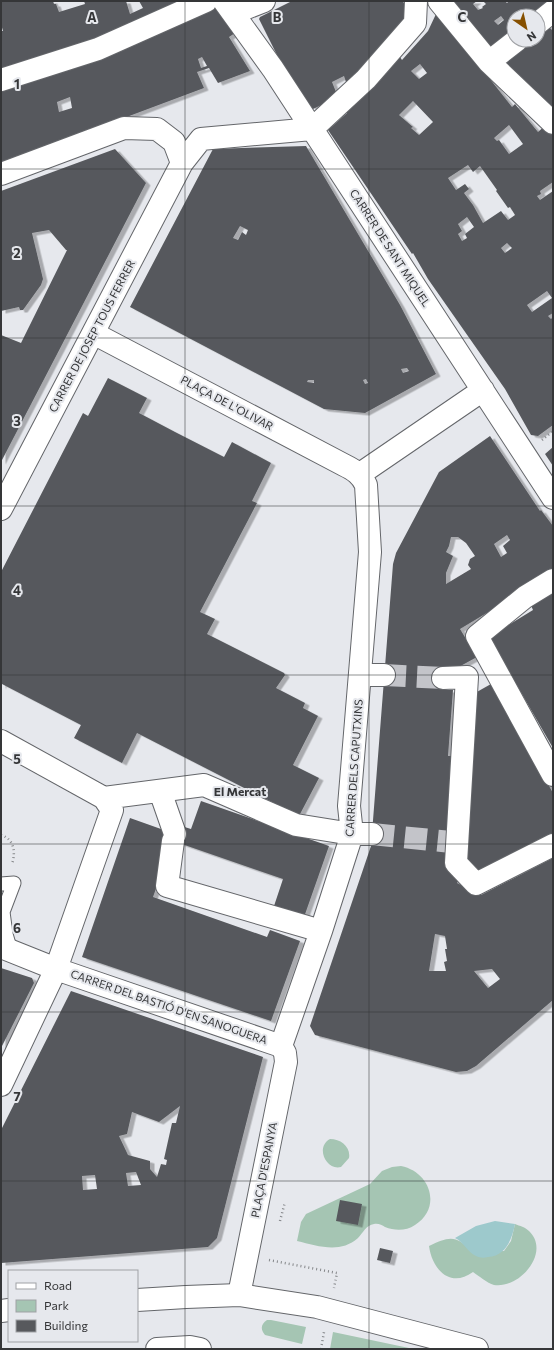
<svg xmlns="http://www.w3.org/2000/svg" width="554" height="1350" viewBox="0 0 554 1350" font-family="Commissioner,sans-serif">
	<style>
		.green { fill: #a5c5b3 }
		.water { fill: #9dc9cc }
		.building { fill: #57595d; fill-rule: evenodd; filter: url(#shadow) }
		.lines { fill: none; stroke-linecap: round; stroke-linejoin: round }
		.street-tunnel { stroke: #c3c4c9; stroke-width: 22; stroke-dasharray: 22 11; stroke-linecap: butt }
		.lane-casing { stroke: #64666a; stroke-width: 15 }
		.street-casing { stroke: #64666a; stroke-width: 24 }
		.secondary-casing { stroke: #64666a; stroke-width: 24 }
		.path { stroke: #86888b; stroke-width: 2.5; stroke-dasharray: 1 3; stroke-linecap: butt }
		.lane { stroke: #fff; stroke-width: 13 }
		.street { stroke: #fff; stroke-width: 22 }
		.secondary { stroke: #fff; stroke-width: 22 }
		.grid { fill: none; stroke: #353638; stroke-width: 1; stroke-opacity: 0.55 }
		.labels { text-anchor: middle; stroke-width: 4; stroke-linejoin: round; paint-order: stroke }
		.street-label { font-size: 11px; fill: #353638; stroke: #e6e8ed }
		.neighbourhood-label { font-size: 12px; font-weight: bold; fill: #353638; stroke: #e6e8ed }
		.grid-label { font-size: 13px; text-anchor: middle; font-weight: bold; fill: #353638; stroke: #e6e8ed; stroke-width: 4; stroke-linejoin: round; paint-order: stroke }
	</style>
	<defs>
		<filter id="shadow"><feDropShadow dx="4.5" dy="2.5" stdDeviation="0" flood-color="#0004"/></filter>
	</defs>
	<rect width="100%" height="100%" fill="#e6e8ed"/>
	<path class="green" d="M330,1139C341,1139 351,1147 349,1158L341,1167C326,1171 315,1147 330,1139Z
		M401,1166C431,1172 442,1208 415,1225C406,1231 395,1231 385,1227C382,1225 378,1223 374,1224C366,1225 363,1233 358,1238C340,1254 318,1246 297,1241L301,1222L306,1214L370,1184L382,1171L392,1167Z
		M515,1224C520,1226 525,1227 529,1231C551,1252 520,1289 494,1285C487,1283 479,1276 473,1272C450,1289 432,1269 429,1246C448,1237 457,1234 471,1252L504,1251L511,1241Z
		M267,1320H271L306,1327L302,1344L265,1335C260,1329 261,1324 267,1320Z
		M333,1332L409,1348V1349H330Z"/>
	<path class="water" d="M495,1221L515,1224C512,1239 506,1256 488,1257C484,1258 480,1258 476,1256C467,1252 464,1242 455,1238L476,1226Z"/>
	<path class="building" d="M1,1H53L54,4H56L59,12L85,4L84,1H126L130,14L143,8L139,1H196L44,63L1,72V31H3L1,24Z
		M213,1L235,33L229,37L250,71L218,83L209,68L197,72L204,88L1,164V90ZM202,57L207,66L201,68L198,59ZM70,97L72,108L59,112L57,102Z
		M292,1H403L411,19L348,81L346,82L344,76L332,82L338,97L313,109L290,81L259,19L260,17Z
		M450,1H477L473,4L478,10L483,8L482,7L486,4L483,1H505L507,3L509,1H553L535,16H514V34L492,53ZM501,16L504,20L498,25L494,21Z
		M438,13L512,107L515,104L538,132L549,122L553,126V182L540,191L541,194L537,196L540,200L553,191V313L548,316L551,319L553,317V425L538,436L531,435L505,389L428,279L413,253L412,254L328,130L347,113L344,111L400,57L402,60L428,31L436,14ZM420,64L427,73L419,79L411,71ZM413,101L433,122L419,135L411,128L413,127L399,115ZM509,125L523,144L509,154L499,140L497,141L494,138ZM468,165L473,172L480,166L497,190L496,191L508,208L510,207L515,215L508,220L501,211L483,223L473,205L464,193L469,189L465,184L456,190L448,178ZM467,217L474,227L465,234L467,238L462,241L458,234L462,231L458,224ZM507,243L512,248L505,253L501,248ZM547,291L552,298L532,312L527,305Z
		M547,25L553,31V113L500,62L528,40H538V32Z
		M306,146L400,305L436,374L365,413L324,409L130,307L213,149ZM240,226L248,230L246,235L242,232L238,240L233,238ZM407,368L409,371L403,373L401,369ZM366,379L368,383L365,384L363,380ZM308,380H314V383L307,382Z
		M115,149L146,183L1,462V335L21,343L67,250H66L49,230L32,233L43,279L41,285L23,310H20L19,307L1,311V191Z
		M108,378L147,398L139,413L175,432L224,457L232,442L271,463L252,501L257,503L200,612L215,619L207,634L284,673L285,675L276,688L305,703L303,708L318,716L293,765L319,778L299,816L137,733L122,763L74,738L81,725L2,684L1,687V572L83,413L88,416Z
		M490,436L540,511L541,510L553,526V573L460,629L477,657L455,669L444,668L442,690H453L448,756H459L462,874L457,883L481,895L553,858V1000L476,1066L467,1071L456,1072L315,1035L310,1026L371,846L393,564L396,553L439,472ZM507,535L510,540L503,546L507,553L501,557L494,544ZM451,537H458L466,543L475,556L470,559L468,565L471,569L446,584V573L453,556L446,552L449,546ZM435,934L445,936L447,949H445L447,961L444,962L446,971H429ZM492,969L500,979L488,988L474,971Z
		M553,447V466L545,454Z
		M553,586V748L489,637L533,610L529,601Z
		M491,684L553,793V834L480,871L461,861L475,693Z
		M201,801L329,846L303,920L273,909L283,879L173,841L153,897L267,937L270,930L300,941L271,1021L82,957L130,818L175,834L178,825L191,829Z
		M1,968L32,978L34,983L1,1048Z
		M71,991L263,1057L217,1238L208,1247L1,1263V1130ZM180,1106L176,1123H172L164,1159L167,1160L166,1165L161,1164L157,1177L150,1169V1161L128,1155L119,1136L127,1134L132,1112L159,1122ZM136,1172L141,1185L128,1186L126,1173ZM95,1175L97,1189L83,1190L82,1176Z
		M340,1200L362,1204L358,1225L336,1221Z
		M380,1248L393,1251L390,1263L377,1260Z"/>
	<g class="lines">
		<path class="street-tunnel" d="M384,675L443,678
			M372,834L451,842"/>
		<g class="lane-casing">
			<path id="lane" d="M1,884L14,883L3,912L6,934L11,951"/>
		</g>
		<g class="street-casing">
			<path id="street" d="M224,1L273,69L553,498
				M439,1L489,62L553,123
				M234,13L264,1
				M538,23L553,11
				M489,62L517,40
				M1,80L98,49L206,1
				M1,174L124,128L157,129L174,142L182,163
				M93,333L344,465C354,470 361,474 366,485L370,552L349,806L352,834L321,931L281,1046
				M360,474L483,390
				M1,509L182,163L201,139L312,129L366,79L415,23L416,1
				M553,580L525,597L477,636L553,775
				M360,675H384
				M467,677L456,863L476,884L553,845
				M443,678L467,677
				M1,741L104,798L112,810L56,969L1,1085
				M160,791L175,834
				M104,798L204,785L296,825L352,834H372
				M173,841L167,886L321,931
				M1,947L56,969L281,1046
				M239,1295L286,1062L285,1053L281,1046"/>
		</g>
		<g class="secondary-casing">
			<path id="secondary" d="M137,1300L186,1297L239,1295L317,1307L477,1349
				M1,1311L9,1310
				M157,1349L190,1347L200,1349"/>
		</g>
		<path class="path" d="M542,440L553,431
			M1,835C14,839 16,852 12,864
			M280,1221L285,1202
			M269,1260L337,1273L334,1288
			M321,1349L324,1332"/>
		<use href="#lane" class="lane"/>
		<use href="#street" class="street"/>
		<use href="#secondary" class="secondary"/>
	</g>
	<path class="grid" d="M185,1V1349M369,1V1349M1,169H553M1,338H553M1,506H553M1,675H553M1,844H553M1,1012H553M1,1181H553"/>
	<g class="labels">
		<g class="street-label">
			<text transform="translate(390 248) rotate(57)" y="4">CARRER DE SANT MIQUEL</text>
			<text transform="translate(92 336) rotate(-62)" y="4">CARRER DE JOSEP TOUS FERRER</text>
			<text transform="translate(227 403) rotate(28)" y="4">PLAÇA DE L'OLIVAR</text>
			<text transform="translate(354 768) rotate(-86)" y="4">CARRER DELS CAPUTXINS</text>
			<text transform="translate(169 1007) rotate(19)" y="4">CARRER DEL BASTIÓ D'EN SANOGUERA</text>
			<text transform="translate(264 1170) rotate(-79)" y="4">PLAÇA D'ESPANYA</text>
		</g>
		<g class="neighbourhood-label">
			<text x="240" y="796">El Mercat</text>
		</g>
	</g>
	<g class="grid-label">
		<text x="92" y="22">A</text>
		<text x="277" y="22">B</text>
		<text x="462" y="22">C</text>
		<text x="17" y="89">1</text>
		<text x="17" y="258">2</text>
		<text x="17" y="426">3</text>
		<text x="17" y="595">4</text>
		<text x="17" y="764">5</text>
		<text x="17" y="933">6</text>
		<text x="17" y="1101">7</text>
	</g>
	<rect width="554" height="1350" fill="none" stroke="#353638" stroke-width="4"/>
	<rect x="8" y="1270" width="130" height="72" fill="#e6e8ed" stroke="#9fa1a5"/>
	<rect x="16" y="1283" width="20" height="6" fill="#ffffff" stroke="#9fa1a5"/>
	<text x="44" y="1290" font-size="12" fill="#353638">Road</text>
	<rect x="16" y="1300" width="20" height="12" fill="#a5c5b3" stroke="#9fa1a5"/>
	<text x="44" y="1310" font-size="12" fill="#353638">Park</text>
	<rect x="16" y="1320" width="20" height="12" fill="#57595d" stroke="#9fa1a5"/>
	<text x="44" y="1330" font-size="12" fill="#353638">Building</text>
	<g transform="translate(526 28) rotate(146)"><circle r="19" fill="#e6e8ed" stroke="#9fa1a5"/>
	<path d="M0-3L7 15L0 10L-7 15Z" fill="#865000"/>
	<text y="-6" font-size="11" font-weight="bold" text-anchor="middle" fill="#353638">N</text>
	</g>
</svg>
